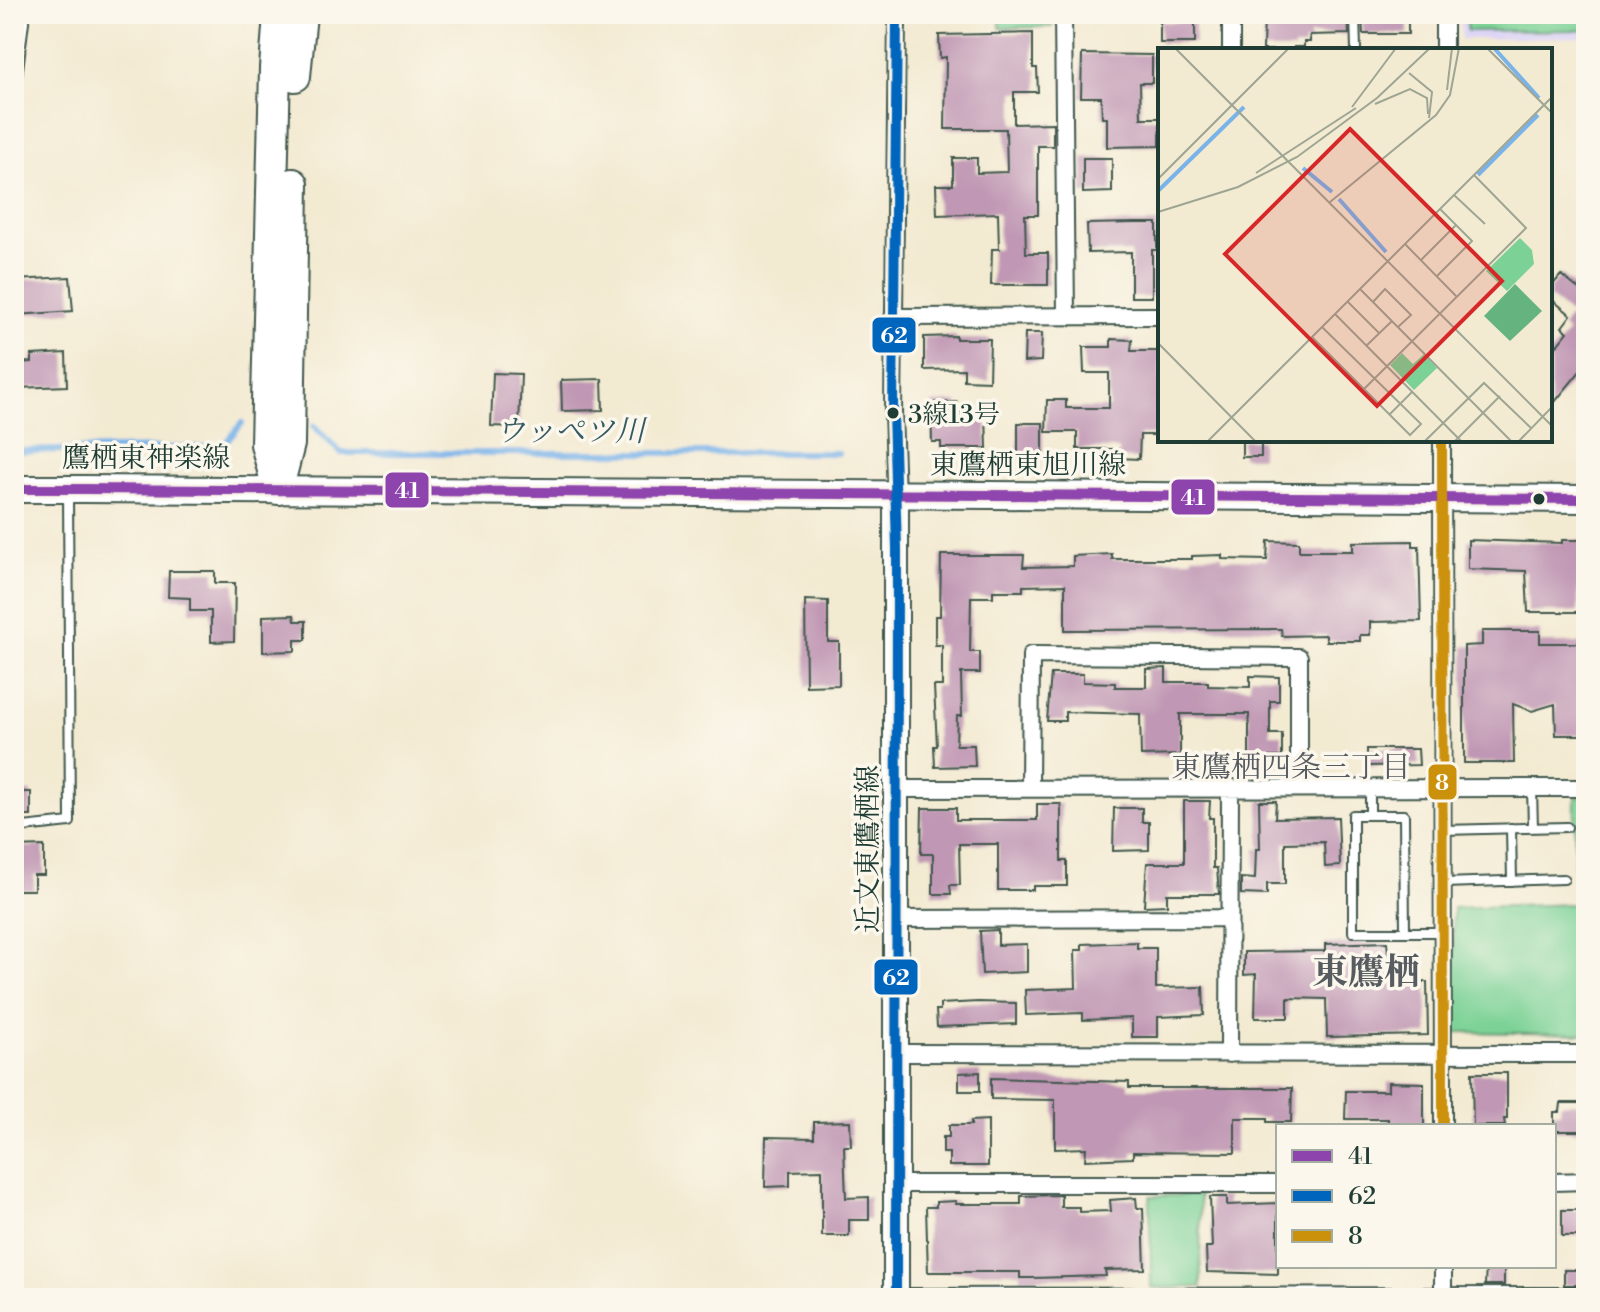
<svg xmlns="http://www.w3.org/2000/svg" width="1600" height="1312" viewBox="0 0 1600 1312" font-family="'Libre Bodoni','Noto Serif JP',serif">
	<style>
		.built { fill: #ddd5f6 }
		.park { fill: #7cd296; stroke: #4e8865; stroke-width: 2 }
		.lines { fill: none; stroke-linecap: round; stroke-linejoin: round }
		.stream { stroke: #79b3e9; stroke-width: 6 }
		.building { fill: #c097b4 }
		.lane-casing { stroke: #3f574c; stroke-width: 12 }
		.street-casing { stroke: #3f574c; stroke-width: 20 }
		.secondary-casing { stroke: #3f574c; stroke-width: 28 }
		.primary-casing { stroke: #3f574c; stroke-width: 30 }
		.highway-casing { stroke: #3f574c; stroke-width: 34 }
		.lane { stroke: #fff; stroke-width: 8 }
		.street { stroke: #fff; stroke-width: 16 }
		.secondary { stroke: #fff; stroke-width: 24 }
		.primary { stroke: #fff; stroke-width: 26 }
		.highway { stroke: #fff; stroke-width: 30 }
		.bus-1-casing { stroke: #fbf7ec; stroke-width: 16 }
		.bus-2-casing { stroke: #fbf7ec; stroke-width: 16 }
		.bus-3-casing { stroke: #fbf7ec; stroke-width: 16 }
		.bus-1 { stroke: #8e44ad; stroke-width: 10 }
		.bus-2 { stroke: #0065bd; stroke-width: 10 }
		.bus-3 { stroke: #cc910a; stroke-width: 10 }
		.bus-dot { fill: #1f3d34; stroke: #fbf7ec; stroke-width: 3 }
		.labels { text-anchor: middle; stroke-width: 7; stroke-linejoin: round; paint-order: stroke }
		.bus-label { font-size: 26px; fill: #1f3d34; stroke: #fbf7ec; text-anchor: start }
		.street-label { font-size: 28px; fill: #1f3d34; stroke: #fbf7ec }
		.water-label { font-size: 30px; font-style: italic; fill: #365a61; stroke: #fbf7ec }
		.neighbourhood-label { font-size: 30px; fill: #575c61; stroke: #fbf7ec }
		.district-label { font-size: 36px; font-weight: bold; fill: #575c61; stroke: #fbf7ec }
		.inset-river { fill: none; stroke: #79b3e9; stroke-width: 4 }
		.inset-road { fill: none; stroke: #9ea593; stroke-width: 2 }
		.view { fill: #d62828; fill-opacity: 0.15; stroke: #d62828; stroke-width: 4 }
		.inset-edge { fill: none; stroke: #1f3d34; stroke-width: 4 }
		.line-badge { stroke: #fbf7ec; stroke-width: 3 }
		.badge-label { font-size: 22px; text-anchor: middle; font-weight: bold; fill: #fff }
	</style>
	<rect width="100%" height="100%" fill="#fbf7ec"/>
	<filter id="ink" filterUnits="userSpaceOnUse"><feTurbulence type="fractalNoise" baseFrequency=".0125" numOctaves="2"/><feDisplacementMap in="SourceGraphic" scale="16" xChannelSelector="R" yChannelSelector="G"/><feConvolveMatrix kernelMatrix="1 2 1 2 8 2 1 2 1" color-interpolation-filters="sRGB"/></filter>
	<filter id="wash" filterUnits="userSpaceOnUse"><feTurbulence type="fractalNoise" baseFrequency=".006" numOctaves="4" result="noise"/><feDisplacementMap in="SourceGraphic" scale="32" xChannelSelector="R" yChannelSelector="G"/><feGaussianBlur stdDeviation="1.8" result="paint"/><feColorMatrix in="noise" values="0 0 0 0 0 0 0 0 0 0 0 0 0 0 0 0 0 1.4 0 .05"/><feComposite in="paint" operator="in"/></filter>
	<g filter="url(#wash)">
		<rect width="100%" height="100%" fill="#f3ead2"/>
		<path class="built" d="M1461,14H1586V37L1461,39Z"/>
		<path class="park" d="M1000,14H1052V27L1000,28Z
			M1467,14H1586V30L1467,31Z
			M1575,797H1586V1034L1455,1032L1453,908L1574,904Z
			M1200,1195L1201,1287L1151,1288L1150,1196Z"/>
		<g class="lines">
			<path class="stream" d="M314,426L341,453H838
				M14,451L222,447L242,423"/>
		</g>
		<g id="blocks">
			<path class="building" d="M1264,14H1348L1349,34L1310,35V42H1304V47H1294V50H1263Z
				M1362,14H1408V34H1363Z
				M1160,22H1195V43H1160Z
				M1033,33V68H1037L1038,92H1014V124L1053,123V146H1038V215H1025L1026,253H1048V285H991L992,249H999L998,213L937,215L936,185H953V158H977V173L1007,172L1006,129H945L946,57L940,58L939,35Z
				M1082,54L1152,55V83H1140L1141,118H1160V146L1107,147V118H1102L1101,97H1081Z
				M1083,158H1112V192L1083,193Z
				M1134,223H1157V250H1152V297H1131V252L1088,253L1087,224Z
				M1561,275L1586,295V364L1550,408V354L1568,332L1562,327L1571,315L1550,298V288Z
				M70,277L73,311L17,315L15,280Z
				M1025,333H1042L1041,361L1024,362Z
				M956,336V339H990L989,381L964,380V369L924,370V337Z
				M1111,339L1132,340L1131,351H1160V435H1140L1139,459L1119,458V449H1077V432H1046L1047,400H1066V408H1109V373H1084L1083,347H1111Z
				M66,353L67,386L17,388L16,363L32,362V355Z
				M493,373L521,374L519,427L491,426Z
				M602,379L603,410L562,411L561,380Z
				M957,402L958,412H986L987,448H941V442H932L931,403Z
				M1018,423H1043V459H1018Z
				M1242,440H1261V457H1242Z
				M1468,540L1562,543V540H1586V574H1579L1578,612H1528L1526,571L1468,569Z
				M1268,541L1299,542V551H1353V542L1413,541V546H1419L1421,621L1370,622V635H1360V641H1326V635L1282,636L1281,629L1065,630V585L1023,586V591H993V597H971L970,652H980V673H961L962,716H957L956,745H974L975,766L935,767L934,746H937L934,686H942V645H935V616H940L941,555H1024L1023,567L1073,566V556L1112,554V559H1192V556L1222,555V559L1267,560Z
				M169,571H215V583H235L234,641L211,642V611H190V598L168,597Z
				M805,600L828,601V642H839V685L806,686Z
				M294,615L295,621H306V640H295V651L263,652V616Z
				M1482,631H1540V643H1586V735H1556L1555,704L1532,711L1513,704L1514,763H1464V646L1482,645Z
				M1166,668V682H1208V686L1250,687V676L1279,677V701H1270V734H1282V757H1249V714H1180V755L1141,756L1140,714L1065,712V721H1047L1051,674H1083V682L1115,683V687H1146V669Z
				M1367,749H1418L1419,765L1367,766Z
				M14,792H31V816H14Z
				M1184,801H1210L1209,818H1213V868H1217L1219,894H1167V905L1144,906L1147,863H1184Z
				M1259,801H1276L1275,818L1338,817L1340,866L1325,867L1324,842L1285,843V884H1267V895L1241,894V878L1255,879L1256,849H1260Z
				M1037,804H1061V861H1067V886H1033V890H998V844H959L960,885H950L951,894H933V854H921L922,808H956V820H1037Z
				M1114,808H1142V822H1149V850L1113,851Z
				M44,846V875H34V890H14V847Z
				M998,930V945L1027,944V972L982,974L980,931Z
				M1137,942V948H1156V988L1203,987L1204,1015L1158,1017V1037H1132V1018L1083,1020V1013L1026,1015L1025,990L1076,988L1075,950H1082V944Z
				M1387,942L1388,953L1405,964L1409,970V982H1427L1428,1035L1327,1037L1326,999L1288,998V1018H1255L1256,974L1244,975V952L1325,951V944Z
				M978,1002L1016,1003V1024L937,1027L936,1010H940V1004Z
				M980,1072V1091H959V1073Z
				M1472,1073H1507V1119H1504L1505,1126H1473Z
				M991,1078L1129,1082V1088H1292L1291,1122H1267V1118H1235V1153L1133,1152V1158L1085,1160L1086,1148L1055,1149V1100L991,1099Z
				M1388,1082L1424,1083V1126H1388V1119H1345L1346,1091H1388Z
				M1561,1103H1586V1131H1554V1112H1560Z
				M988,1120V1166H949V1153H943V1137H949V1125H971V1121Z
				M850,1121L851,1146H844L846,1198L869,1197V1220H849V1236H822V1170L790,1171V1186L765,1187L766,1137L814,1138V1122Z
				M1061,1195V1207H1079V1212L1111,1211L1110,1200L1136,1198L1137,1208H1143L1145,1269L1105,1270L1106,1276L1032,1278H1020V1272H928L926,1207H936V1202L956,1201V1204H1021V1196Z
				M1210,1197H1227V1205L1278,1203V1274L1207,1272L1206,1247H1212Z
				M1562,1210H1586V1236H1562Z
				M1486,1266H1504V1285H1485Z
				M1564,1270H1581V1285H1564Z"/>
		</g>
	</g>
	<g filter="url(#ink)">
		<use href="#blocks" fill-opacity="0" stroke="#3f574c" stroke-width="2"/>
		<g class="lines">
			<g class="lane-casing">
				<path id="lane" d="M1355,14L1356,50
					M14,101L25,14
					M1370,788V815
					M1532,788L1533,828
					M14,828L70,822L68,491
					M1511,828L1512,881
					M1443,830L1567,827
					M1443,883L1564,879
					M1405,932L1404,815H1353V932H1443"/>
			</g>
			<g class="street-casing">
				<path id="street" d="M1063,14L1066,316
					M1231,14V50
					M1444,50V14
					M893,317L1160,316
					M1442,440L1443,1126
					M896,496L893,413L897,14
					M1030,788L1031,655L1299,657V786
					M896,789L1586,788
					M898,919L1229,918
					M897,1053L1586,1054
					M1229,1054L1230,787
					M1554,1182L1586,1181
					M895,1184H1278
					M1443,1266V1296
					M896,1297L1586,1296"/>
			</g>
			<g class="secondary-casing">
				<path id="secondary" d="M896,496V1298"/>
			</g>
			<g class="primary-casing">
				<path id="primary" d="M14,489C538,488 1062,499 1586,499"/>
			</g>
			<g class="highway-casing">
				<path id="highway" d="M295,76L301,14
					M278,487L289,444L293,184
					M278,489L266,444L275,68L279,14"/>
			</g>
			<use href="#lane" class="lane"/>
			<use href="#street" class="street"/>
			<use href="#secondary" class="secondary"/>
			<use href="#primary" class="primary"/>
			<use href="#highway" class="highway"/>
			<g class="bus-1-casing">
				<path id="bus-1" d="M14,489C538,488 1062,499 1586,499"/>
			</g>
			<g class="bus-2-casing">
				<path id="bus-2" d="M896,1298L897,548L893,413L897,14"/>
			</g>
			<g class="bus-3-casing">
				<path id="bus-3" d="M1442,440L1443,1124"/>
			</g>
			<use href="#bus-1" class="bus-1"/>
			<use href="#bus-2" class="bus-2"/>
			<use href="#bus-3" class="bus-3"/>
		</g>
	</g>
	<g class="bus-dot">
		<circle cx="893" cy="413" r="7"/>
		<circle cx="1539" cy="499" r="7"/>
	</g>
	<g class="labels">
		<g class="bus-label">
			<text x="908" y="423">3線13号</text>
		</g>
		<g class="street-label">
			<text x="146" y="467">鷹栖東神楽線</text>
			<text x="1028" y="474">東鷹栖東旭川線</text>
			<text transform="translate(867 849) rotate(-90)" y="10">近文東鷹栖線</text>
		</g>
		<g class="water-label">
			<text x="570" y="441">ウッペツ川</text>
		</g>
		<g class="neighbourhood-label">
			<text x="1291" y="777">東鷹栖四条三丁目</text>
		</g>
		<g class="district-label">
			<text x="1366" y="984">東鷹栖</text>
		</g>
	</g>
	<g transform="translate(1158 48)">
		<rect width="394" height="394" fill="#f3ead2"/>
		<path d="M357,236L384,263L352,293L326,268Z" fill="#65b47f"/>
		<path d="M362,190L374,202L376,216L349,243L328,223ZM244,305L255,316L266,306L279,320L256,342L232,317Z" fill="#7cd296"/>
		<path class="inset-river" d="M336,0L381,50M145,120L174,144M320,127L380,67M0,143L86,59M181,151L228,204"/>
		<path class="inset-road" d="M17,0L394,378M329,0L394,65M251,25L274,44L271,70M289,42L294,0M217,56L252,41L269,50L270,66M194,59L238,0M98,125L198,60M0,131L131,0M296,147L327,176M172,154L278,67L292,47L301,0M0,164L80,139L139,109L219,50L272,0M247,196L298,248M263,212L298,177M279,228L314,193L282,161M202,241L354,394M190,254L221,285M215,254L227,241L253,267L240,279M177,266L304,394M154,289L252,387L263,376L164,279M0,295L98,394M208,298L234,273M206,341L368,180L316,127M231,367L254,344M267,393L326,335L373,380M49,394L394,49M296,394L342,348M360,394L394,359"/>
		<path class="view" d="M192,81L344,233L219,358L67,206Z"/>
		<rect width="394" height="394" class="inset-edge"/>
	</g>
	<g class="line-badge">
		<rect x="871" y="316" width="46" height="38" rx="8" fill="#0065bd"/>
		<rect x="384" y="471" width="46" height="38" rx="8" fill="#8e44ad"/>
		<rect x="1170" y="478" width="46" height="38" rx="8" fill="#8e44ad"/>
		<rect x="1427" y="763" width="31" height="38" rx="8" fill="#cc910a"/>
		<rect x="873" y="958" width="46" height="38" rx="8" fill="#0065bd"/>
	</g>
	<g class="badge-label">
		<text x="894" y="343">62</text>
		<text x="407" y="498">41</text>
		<text x="1193" y="505">41</text>
		<text x="1442" y="790">8</text>
		<text x="896" y="985">62</text>
	</g>
	<rect width="1600" height="1312" fill="none" stroke="#fbf7ec" stroke-width="48"/>
	<rect x="1276" y="1124" width="280" height="144" fill="#fbf7ec" stroke="#a3ada2" stroke-width="2"/>
	<rect x="1292" y="1150" width="40" height="12" fill="#8e44ad" stroke="#a3ada2" stroke-width="2"/>
	<text x="1348" y="1164" font-size="24" fill="#1f3d34">41</text>
	<rect x="1292" y="1190" width="40" height="12" fill="#0065bd" stroke="#a3ada2" stroke-width="2"/>
	<text x="1348" y="1204" font-size="24" fill="#1f3d34">62</text>
	<rect x="1292" y="1230" width="40" height="12" fill="#cc910a" stroke="#a3ada2" stroke-width="2"/>
	<text x="1348" y="1244" font-size="24" fill="#1f3d34">8</text>
</svg>
